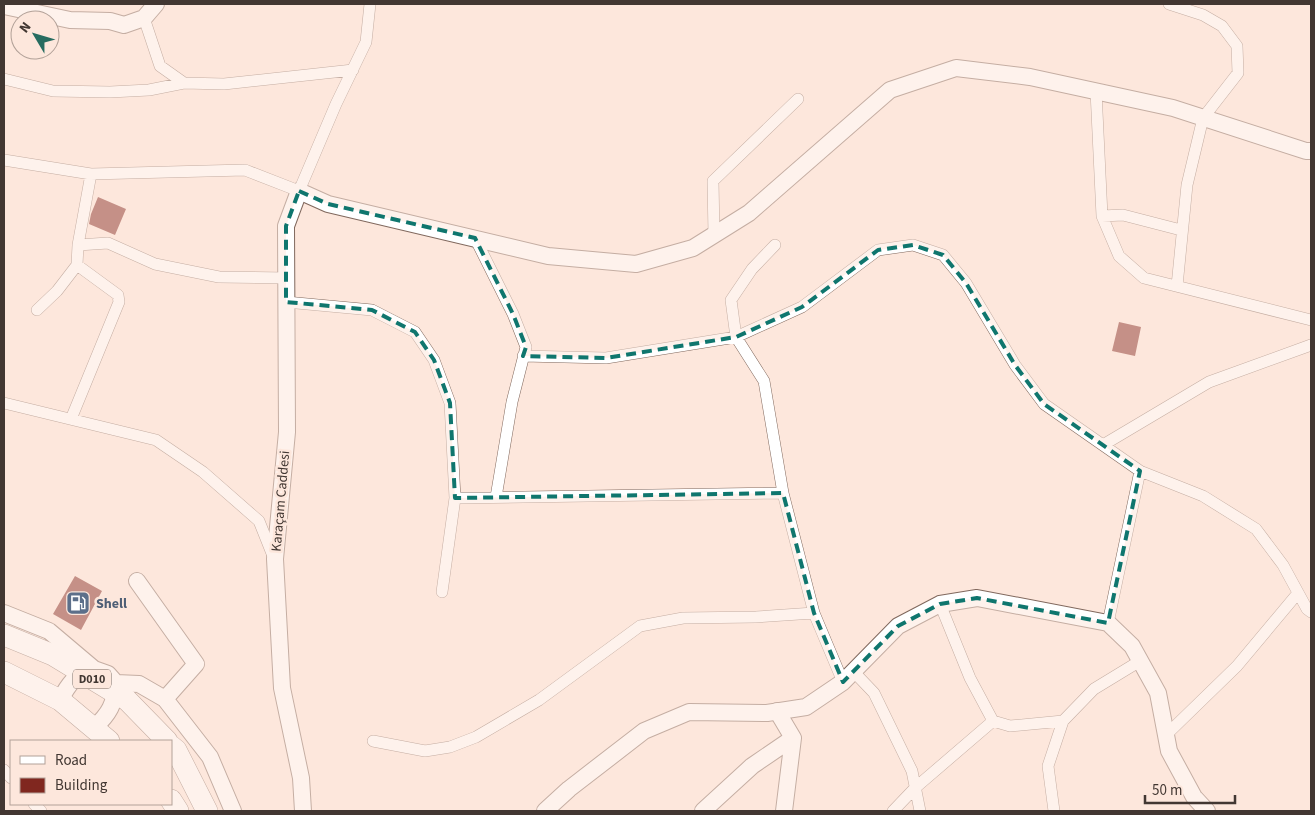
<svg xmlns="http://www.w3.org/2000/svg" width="1315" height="815" viewBox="0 0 1315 815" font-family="'Source Sans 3',sans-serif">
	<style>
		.building { fill: #80271f }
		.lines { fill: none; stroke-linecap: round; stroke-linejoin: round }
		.street-casing { stroke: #80685d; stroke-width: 12 }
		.secondary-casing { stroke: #80685d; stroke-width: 18 }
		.highway-casing { stroke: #80685d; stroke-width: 22 }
		.street { stroke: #fff; stroke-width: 11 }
		.secondary { stroke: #fff; stroke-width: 16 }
		.highway { stroke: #fff; stroke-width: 21 }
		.marked { fill: none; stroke: #0f766e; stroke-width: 4; stroke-dasharray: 10 6; stroke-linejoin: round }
		.labels { text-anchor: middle; stroke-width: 5; stroke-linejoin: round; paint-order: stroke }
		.shield { fill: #fde7dc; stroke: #7a6c65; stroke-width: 1 }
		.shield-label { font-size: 12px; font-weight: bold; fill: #423732 }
		.street-label { font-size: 14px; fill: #423732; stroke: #fde7dc }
		.service-label { font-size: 14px; font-weight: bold; fill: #4e5e75; stroke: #fde7dc; text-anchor: start }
	</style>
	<rect width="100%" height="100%" fill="#fde7dc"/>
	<path class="building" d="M98,197L126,209L115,235L89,224L91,214Z
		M1119,322L1141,327L1135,356L1112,351Z
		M75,576L102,591L81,630L53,614Z"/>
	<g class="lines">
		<g class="street-casing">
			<path id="street" d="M1169,4L1203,15L1222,26L1237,46L1238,73L1203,118L1187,185L1177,286
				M144,18L160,66L184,83L224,84L353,70
				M4,79L53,91L110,92L149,90L184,83
				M1096,91L1102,216L1119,256L1144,278L1311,320
				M4,160L91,174L245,170L299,191L336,104L366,42L370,4
				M1102,216L1123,215L1181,230
				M714,235L713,181L798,99
				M475,238L513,314L526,347L512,402L496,497
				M78,245L108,243L155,264L219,277L286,278
				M775,245L752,269L731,300L736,337L764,381L783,493L814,613L843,682
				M286,302L372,310L415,332L434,360L450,403L455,498L442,592
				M37,310L57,291L77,265L78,245L91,174
				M523,356L606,358L736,337L802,307L878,250L913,245L943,255L966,283L1015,365L1044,404L1140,471L1203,496L1256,529L1283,565L1307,609L1311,612
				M4,403L156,440L203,472L259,521L273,556
				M71,419L119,302L118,295L77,265
				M1103,445L1209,382L1311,345
				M455,498L783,493
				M940,604L970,678L993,721L1010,726L1063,721
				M1108,623L1140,471
				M853,671L874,693L912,771L920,811
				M1166,735L1237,666L1298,593
				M373,741L425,751L450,747L476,737L539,700L640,626L683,618L756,617L814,613
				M4,770L11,778
				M34,804L41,811
				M893,811L915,788L993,721
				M1054,811L1048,766L1063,721L1094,689L1140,661"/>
		</g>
		<g class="secondary-casing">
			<path id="secondary" d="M4,6L70,20L110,21L124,25L144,18L156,4
				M4,613L49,631L94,669L108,674L116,683C115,704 109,714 94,728
				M116,683L139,684L165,699L196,664L137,581
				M165,699L210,757L233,811
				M60,700C67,687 76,672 92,670
				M777,711L793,738L784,811
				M303,811L301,778L282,688L275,559L287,432L286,226L299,191L328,204L548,256L636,264L693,248L749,213L890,90L956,68L1030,77L1173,108L1306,151H1311
				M545,811L569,789L644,731L689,712L767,713L806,707L843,682L898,626L940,604L977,598L1108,623L1132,646L1158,693L1169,751L1194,797L1207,811
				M703,811L752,766L793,738"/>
		</g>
		<g class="highway-casing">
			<path id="highway" d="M4,635L53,655L127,700L167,741
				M4,672L60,700L109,741
				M171,746L176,750L207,811
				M171,800L178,811"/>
		</g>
		<use href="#street" class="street"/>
		<use href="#secondary" class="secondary"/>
		<use href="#highway" class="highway"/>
	</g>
	<path d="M0 0H1315V815H0ZM299,191L328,204L475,238L513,314L526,347L523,356L606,358L736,337L802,307L878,250L913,245L943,255L966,283L1015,365L1044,404L1140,471L1108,623L977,598L940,604L898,626L843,682L814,613L783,493L455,498L450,403L434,360L415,332L372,310L286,302V226Z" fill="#fde7dc" fill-opacity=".55" fill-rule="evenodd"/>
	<path class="marked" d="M299,191L328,204L475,238L513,314L526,347L523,356L606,358L736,337L802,307L878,250L913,245L943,255L966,283L1015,365L1044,404L1140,471L1108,623L977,598L940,604L898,626L843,682L814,613L783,493L455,498L450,403L434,360L415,332L372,310L286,302V226Z"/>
	<defs>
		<g id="fuel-square" transform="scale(1.25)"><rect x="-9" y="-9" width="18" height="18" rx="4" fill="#5c6f8a" stroke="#fde7dc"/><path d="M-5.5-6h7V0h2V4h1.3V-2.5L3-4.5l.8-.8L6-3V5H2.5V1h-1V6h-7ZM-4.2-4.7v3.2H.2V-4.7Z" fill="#fff"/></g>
	</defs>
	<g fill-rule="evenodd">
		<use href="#fuel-square" x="78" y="603"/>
	</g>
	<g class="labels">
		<rect class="shield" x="73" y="669.5" width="38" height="19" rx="4"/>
		<g class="shield-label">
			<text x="92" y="683">D010</text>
		</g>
		<g class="street-label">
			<text transform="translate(280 501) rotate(-85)" y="5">Karaçam Caddesi</text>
		</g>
		<g class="service-label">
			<text x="96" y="608">Shell</text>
		</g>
	</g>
	<rect width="1315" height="815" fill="none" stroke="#423732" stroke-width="10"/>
	<rect x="10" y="740" width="162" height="65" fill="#fde7dc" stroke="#b2a198"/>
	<rect x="20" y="756" width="25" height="8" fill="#ffffff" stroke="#b2a198"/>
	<text x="55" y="765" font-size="15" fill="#423732">Road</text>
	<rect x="20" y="778" width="25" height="15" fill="#80271f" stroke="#b2a198"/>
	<text x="55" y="790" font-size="15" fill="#423732">Building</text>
	<g transform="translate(35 35) rotate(308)"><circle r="24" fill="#fde7dc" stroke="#b2a198"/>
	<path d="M0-4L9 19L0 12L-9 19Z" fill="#276c60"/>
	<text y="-8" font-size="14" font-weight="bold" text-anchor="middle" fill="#423732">N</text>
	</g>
	<path d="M1145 795v8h90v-8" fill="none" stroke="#423732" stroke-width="2.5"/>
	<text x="1152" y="795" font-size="15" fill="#423732" stroke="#fde7dc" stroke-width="4" paint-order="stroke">50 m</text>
</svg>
